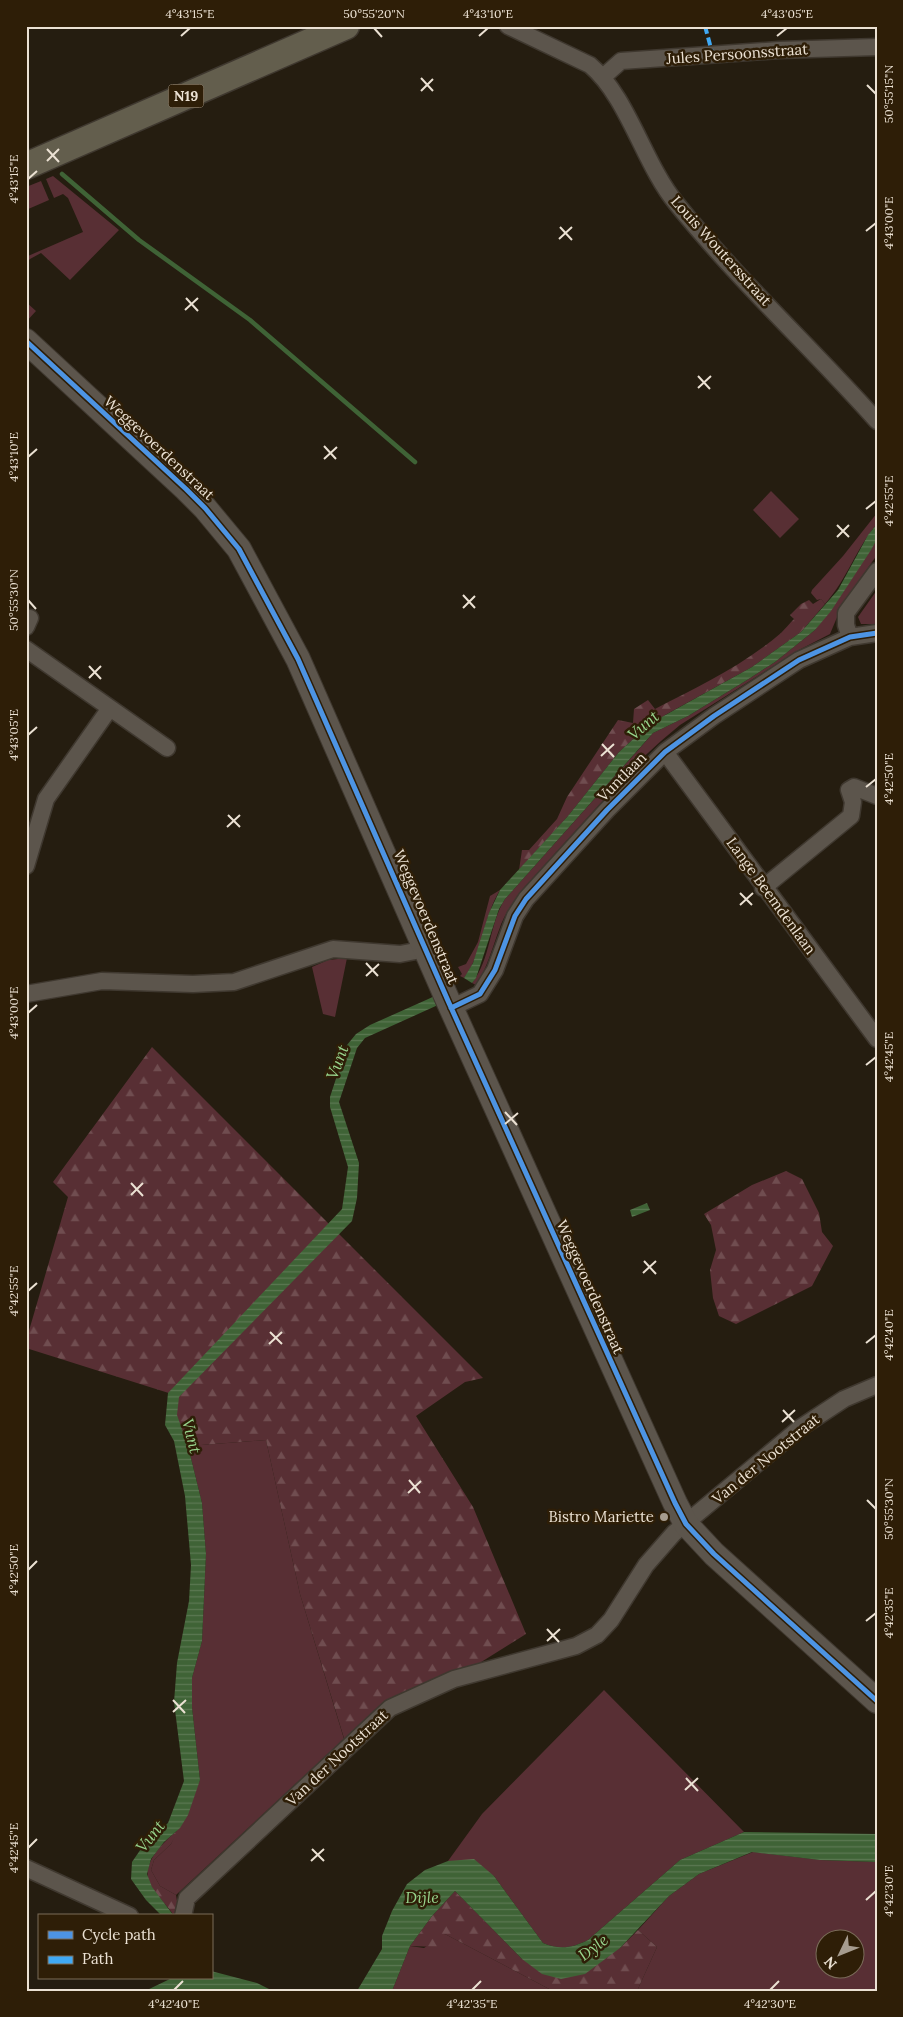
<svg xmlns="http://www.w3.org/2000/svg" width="903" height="2017" viewBox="0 0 903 2017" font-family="Lora,serif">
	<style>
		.green { fill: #582f34; fill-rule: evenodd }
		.forest { fill: url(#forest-firs) }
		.water { fill: url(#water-rules) }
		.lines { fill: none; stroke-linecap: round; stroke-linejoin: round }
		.stream { stroke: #3f6336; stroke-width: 4.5 }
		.street-casing { stroke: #3f382f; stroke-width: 19 }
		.secondary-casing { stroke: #3f382f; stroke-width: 26 }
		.primary-casing { stroke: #3f382f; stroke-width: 29 }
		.street { stroke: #5c554c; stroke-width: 16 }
		.secondary { stroke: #5c554c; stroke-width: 24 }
		.primary { stroke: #635e4d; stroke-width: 26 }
		.quiet { stroke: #3fa9f5; stroke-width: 4; stroke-dasharray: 8 4; stroke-linecap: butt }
		.cycleway-casing { stroke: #2e1e07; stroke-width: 8 }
		.cycleway { stroke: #4d94e3; stroke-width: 5 }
		.ticks { fill: none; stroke: #ebe1d3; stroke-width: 2 }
		.poi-dot { fill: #a69c8f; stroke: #2e1e07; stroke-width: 2 }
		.labels { text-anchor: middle; stroke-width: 5; stroke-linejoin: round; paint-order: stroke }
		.shield { fill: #2e1e07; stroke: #b2a696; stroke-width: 1 }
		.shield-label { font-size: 14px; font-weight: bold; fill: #ebe1d3 }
		.street-label { font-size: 15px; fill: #ebe1d3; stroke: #2e1e07 }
		.poi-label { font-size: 15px; fill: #ebe1d3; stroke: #2e1e07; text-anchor: end }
		.water-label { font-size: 16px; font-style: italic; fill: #97d48c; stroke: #2e1e07 }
		.neatline { fill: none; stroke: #ebe1d3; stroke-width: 2 }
		.ticks-label { font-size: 12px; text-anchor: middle; fill: #ebe1d3 }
	</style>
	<defs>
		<pattern id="forest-firs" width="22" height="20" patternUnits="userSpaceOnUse" patternTransform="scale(1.25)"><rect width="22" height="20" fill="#582f34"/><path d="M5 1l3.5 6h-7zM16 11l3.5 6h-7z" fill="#704d50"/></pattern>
		<pattern id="water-rules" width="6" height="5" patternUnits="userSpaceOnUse" patternTransform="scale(1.25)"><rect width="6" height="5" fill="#3f6336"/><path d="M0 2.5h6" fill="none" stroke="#5b7952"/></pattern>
	</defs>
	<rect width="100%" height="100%" fill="#251d10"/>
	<path class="green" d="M53,176L119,230L70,280L41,253L30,259L26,263L28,256L83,232L68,198L63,194L54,198L46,179Z
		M41,181L49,200L26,210V187Z
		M26,302L36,311L26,322Z
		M771,491L799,519L780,538L753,510Z
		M877,513V524C856,548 848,578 825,604L821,599L817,600L811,593L812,590L843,556Z
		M877,539V555L843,603L830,634L799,650L680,725L661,741L636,764L521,891C512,904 504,915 499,930C492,949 487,968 476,985L472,983C491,959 489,924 505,899L647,740L653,733L688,716L747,680L775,662L815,630Z
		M877,590V624H861L858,617Z
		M500,890C483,917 483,953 464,978L460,976L462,974L458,967L466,964L478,942L490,896Z
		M347,958L335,1017L323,1014L312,967L328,960Z
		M266,1440L300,1594L344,1739L176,1895L160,1886L151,1870L154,1860L171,1844L200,1780L192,1707V1678L202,1641L206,1554L202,1503L188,1446Z
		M604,1690L744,1832L680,1860L588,1940C572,1948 560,1950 543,1943L494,1876L448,1861L482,1814Z
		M753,1852L820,1860L877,1862V1991H637L657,1947L638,1930L669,1896L699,1874ZM826,1940H856V1970H826Z
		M445,1934L553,1991H392L410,1946L424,1948Z"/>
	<path class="forest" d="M821,599L825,604L801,632L752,667L665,715L640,733L619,752L568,816L519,870L522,850H529L557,819L567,797L618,720L633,723L634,709L648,700L655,709C698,687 744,665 781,633C785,629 789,624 794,619L790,615L801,604L809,600L813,604Z
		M152,1047L483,1378L465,1382L416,1416L473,1507L526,1634L454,1679L390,1708L347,1748L300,1594L266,1440L188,1446C174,1434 173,1413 175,1395L26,1348V1341L68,1197L53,1182Z
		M786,1171L802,1179L819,1213L822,1232L833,1246L812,1286L736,1324L719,1316L713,1298L710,1270L716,1250L711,1225L704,1214L752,1185Z
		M180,1828L171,1844L154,1860L151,1870L160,1886L176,1895L179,1913L174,1916C168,1906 159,1898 152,1888C137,1865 164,1842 180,1828Z
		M455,1891L522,1959L620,1948L638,1930L657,1947L637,1991H553L445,1934L438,1947L410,1946L432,1916Z"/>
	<path class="water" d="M877,524V539L871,550L831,611L815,630L775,662L747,680L688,716L653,733L505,899L499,909L476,978L472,983L464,978L473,963L489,913L500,890L568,816L619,752L651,723L752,667L801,632L838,590L868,535Z
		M435,996L438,1005L365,1038L357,1048L339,1102L359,1163L357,1198L352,1221L179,1397L177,1415L188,1446L202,1503L206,1554L202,1641L192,1678V1707L200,1780L188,1815L180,1828L164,1842L151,1859L147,1874L152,1887L174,1916H162L146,1900L131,1879L132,1862L145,1843L168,1823L184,1781L174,1702L177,1663L189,1601L191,1565L185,1496L174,1441L165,1425L168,1393L342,1209L348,1167L330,1107V1097L347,1045L356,1034L370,1025Z
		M647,1203L650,1210L632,1217L630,1210Z
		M744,1832L877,1834V1862L820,1860L752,1852L699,1874L669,1896L620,1948L585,1974L561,1979L542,1974L522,1959L455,1891L432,1916L410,1946L392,1991H357L382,1949V1936L392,1911L407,1884L425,1870L448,1861L474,1859L494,1876L543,1943C560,1950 572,1948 588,1940L680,1860Z
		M211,1971L257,1983L273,1991H145L172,1978H211Z"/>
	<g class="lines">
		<path class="stream" d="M62,174L139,240L250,320L415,462"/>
		<g class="street-casing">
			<path id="street" d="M508,26L590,65C628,97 644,164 676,203C738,280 811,347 877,421
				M603,77L621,61L779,50L877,47
				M26,627L30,618
				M850,637L846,625V613L877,571
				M26,649L167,748
				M665,752L877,1039
				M26,866L46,799L110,708
				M763,888L851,816L853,802L849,790L854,787L877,796
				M26,994L102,981L193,984L234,982L333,949L400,954L426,949
				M451,1008L480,994L495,970L515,916L526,899L607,810L665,752L714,716L799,660L850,637L877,633
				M26,1868L130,1916
				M183,1916L187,1898L390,1708L454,1679L576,1646L597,1635L611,1620L646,1565L674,1533L800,1428L844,1399L877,1385"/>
		</g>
		<g class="secondary-casing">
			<path id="secondary" d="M26,341L186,489L205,508L239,549L298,659L449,1003L675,1503L686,1524L714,1554L877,1701"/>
		</g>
		<g class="primary-casing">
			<path id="primary" d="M26,166L346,26"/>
		</g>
		<use href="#street" class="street"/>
		<use href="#secondary" class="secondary"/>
		<use href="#primary" class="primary"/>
		<path class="quiet" d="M705,26L713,56"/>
		<g class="cycleway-casing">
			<path id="cycleway" d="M26,341L186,489L205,508L239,549L298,659L449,1003L675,1503L686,1524L714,1554L877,1701
				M451,1008L480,994L495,970L515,916L526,899L607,810L665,752L714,716L799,660L850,637L877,633"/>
		</g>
		<use href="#cycleway" class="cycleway"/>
	</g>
	<path class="ticks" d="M374,28L382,37M181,36L190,28M479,36L488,28M777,36L787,28M421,78L433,91M867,85L876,94M421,91L433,79M47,149L59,162M47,161L59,149M28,179L37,171M560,227L572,240M866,231L876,223M559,239L572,227M186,298L198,311M185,310L198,298M698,376L710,389M698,388L711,376M324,446L336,459M28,457L37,449M324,459L337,447M866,509L876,501M837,525L849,537M837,537L849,525M463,595L475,608M28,600L36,609M463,608L475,596M89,666L101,679M89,678L101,666M28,735L37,727M602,744L614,757M601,756L614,744M866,787L876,779M228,815L240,827M227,827L240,815M740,893L752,905M740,905L753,893M366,963L378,976M366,976L379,964M28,1013L37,1005M866,1065L876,1057M505,1112L517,1125M505,1124L518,1113M131,1183L143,1196M131,1195L143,1183M644,1261L656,1274M643,1273L656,1261M28,1291L37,1283M270,1332L282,1344M866,1343L876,1335M269,1344L282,1332M783,1410L794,1422M782,1422L795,1410M409,1480L420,1493M408,1493L421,1481M867,1500L876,1509M28,1570L37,1561M866,1621L876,1613M547,1629L559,1642M547,1641L560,1629M173,1700L185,1713M173,1712L186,1700M686,1778L698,1791M685,1790L698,1778M28,1848L37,1839M312,1849L324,1861M311,1861L324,1849M866,1900L876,1891M174,1990L183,1981M472,1990L481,1981M770,1990L779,1981"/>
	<circle class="poi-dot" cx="664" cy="1517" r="5"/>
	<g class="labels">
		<rect class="shield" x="168.5" y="84.5" width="35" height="23" rx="4"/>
		<g class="shield-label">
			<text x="186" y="101">N19</text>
		</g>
		<g class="street-label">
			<text transform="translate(737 54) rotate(-4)" y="5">Jules Persoonsstraat</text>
			<text transform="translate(721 251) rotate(48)" y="5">Louis Woutersstraat</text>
			<text transform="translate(159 448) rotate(43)" y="5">Weggevoerdenstraat</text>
			<text transform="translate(622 777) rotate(-45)" y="5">Vuntlaan</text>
			<text transform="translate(771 896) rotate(54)" y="5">Lange Beemdenlaan</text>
			<text transform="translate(426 917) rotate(67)" y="5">Weggevoerdenstraat</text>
			<text transform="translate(590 1287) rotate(66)" y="5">Weggevoerdenstraat</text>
			<text transform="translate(766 1459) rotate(-39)" y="5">Van der Nootstraat</text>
			<text transform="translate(337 1758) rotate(-43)" y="5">Van der Nootstraat</text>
		</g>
		<g class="poi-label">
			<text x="654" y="1522">Bistro Mariette</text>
		</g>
		<g class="water-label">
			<text transform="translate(643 725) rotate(-40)" y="6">Vunt</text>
			<text transform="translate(337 1062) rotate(-69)" y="6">Vunt</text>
			<text transform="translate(192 1436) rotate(76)" y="6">Vunt</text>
			<text transform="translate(150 1836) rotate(-51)" y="6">Vunt</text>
			<text x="422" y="1903">Dijle</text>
			<text transform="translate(593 1947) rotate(-37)" y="6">Dyle</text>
		</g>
	</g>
	<rect width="903" height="2017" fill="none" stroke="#2e1e07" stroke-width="55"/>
	<rect x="38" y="1914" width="175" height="65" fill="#2e1e07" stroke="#7a6c59"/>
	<rect x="48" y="1931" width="25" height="8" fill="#4d94e3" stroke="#7a6c59"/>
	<text x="82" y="1940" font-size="15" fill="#ebe1d3">Cycle path</text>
	<rect x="48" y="1956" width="25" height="8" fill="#3fa9f5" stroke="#7a6c59"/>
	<text x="82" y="1964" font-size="15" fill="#ebe1d3">Path</text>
	<g transform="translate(840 1954) rotate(227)"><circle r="24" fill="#2e1e07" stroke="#7a6c59"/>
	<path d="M0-4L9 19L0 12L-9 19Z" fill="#a69c8f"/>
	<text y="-8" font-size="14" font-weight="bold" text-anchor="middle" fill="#ebe1d3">N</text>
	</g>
	<rect x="28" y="28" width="848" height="1962" class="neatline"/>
	<g class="ticks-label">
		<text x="190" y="18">4°43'15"E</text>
		<text x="374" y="18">50°55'20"N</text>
		<text x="488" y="18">4°43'10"E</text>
		<text x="787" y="18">4°43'05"E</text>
		<text transform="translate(889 94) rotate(-90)" y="4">50°55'15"N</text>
		<text transform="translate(14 179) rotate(-90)" y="4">4°43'15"E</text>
		<text transform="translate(889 223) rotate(-90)" y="4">4°43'00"E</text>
		<text transform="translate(14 457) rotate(-90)" y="4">4°43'10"E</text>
		<text transform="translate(889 501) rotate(-90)" y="4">4°42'55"E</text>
		<text transform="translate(14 600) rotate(-90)" y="4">50°55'30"N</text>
		<text transform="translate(14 735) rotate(-90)" y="4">4°43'05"E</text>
		<text transform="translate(889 779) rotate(-90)" y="4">4°42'50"E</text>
		<text transform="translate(14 1013) rotate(-90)" y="4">4°43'00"E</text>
		<text transform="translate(889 1057) rotate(-90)" y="4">4°42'45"E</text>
		<text transform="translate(14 1291) rotate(-90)" y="4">4°42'55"E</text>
		<text transform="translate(889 1335) rotate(-90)" y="4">4°42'40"E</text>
		<text transform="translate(889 1509) rotate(-90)" y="4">50°55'30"N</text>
		<text transform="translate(14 1570) rotate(-90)" y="4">4°42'50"E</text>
		<text transform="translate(889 1613) rotate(-90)" y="4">4°42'35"E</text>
		<text transform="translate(14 1848) rotate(-90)" y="4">4°42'45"E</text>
		<text transform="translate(889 1891) rotate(-90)" y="4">4°42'30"E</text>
		<text x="174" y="2008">4°42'40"E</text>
		<text x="472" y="2008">4°42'35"E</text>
		<text x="770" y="2008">4°42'30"E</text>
	</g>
</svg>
